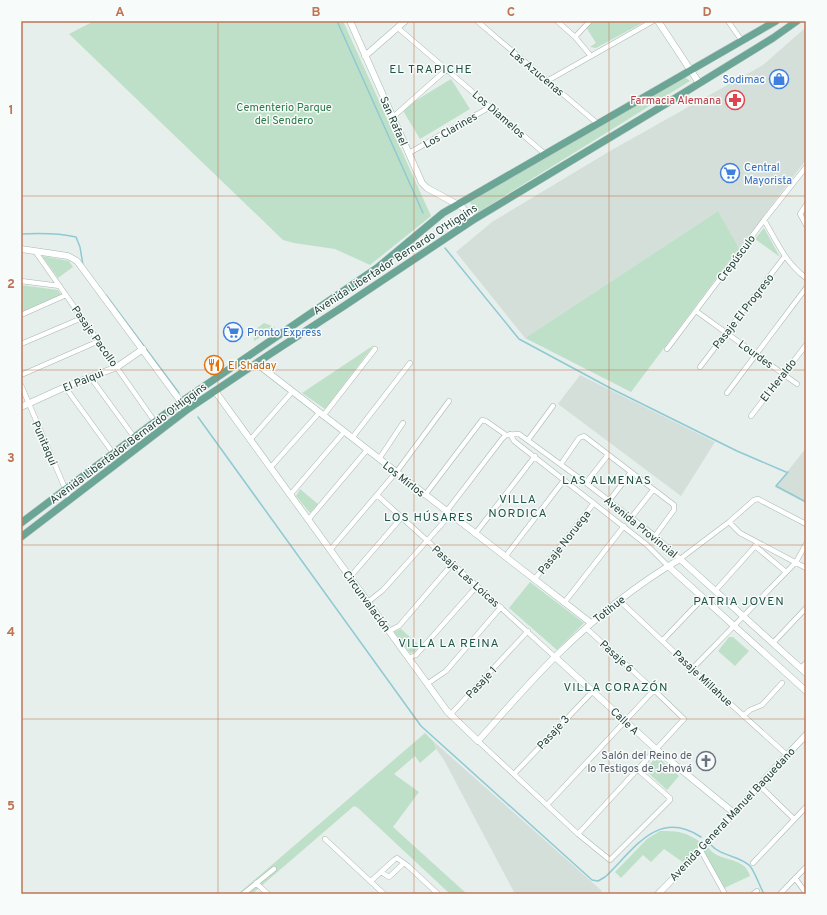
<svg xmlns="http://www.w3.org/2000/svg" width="827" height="915" viewBox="0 0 827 915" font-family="Overpass,sans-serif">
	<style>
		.built { fill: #d4dfda }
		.green { fill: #bfe0c8 }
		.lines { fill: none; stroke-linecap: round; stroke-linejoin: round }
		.stream { stroke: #8ec9d4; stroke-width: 1.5 }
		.street-casing { stroke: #a8b8b2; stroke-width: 5.5 }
		.secondary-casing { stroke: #a4bbb3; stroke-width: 7 }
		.primary-casing { stroke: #c2cac8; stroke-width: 8 }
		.street { stroke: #fff; stroke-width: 4.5 }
		.secondary { stroke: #fff; stroke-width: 6 }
		.primary { stroke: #6aa596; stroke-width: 7 }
		.grid { fill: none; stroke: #c07456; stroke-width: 1; stroke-opacity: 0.55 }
		.labels { text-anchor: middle; stroke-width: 3; stroke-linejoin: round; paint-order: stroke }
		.street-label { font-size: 11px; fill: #24423a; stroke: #f7fbf9 }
		.shop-label { font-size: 11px; fill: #366cbe; stroke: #f7fbf9; text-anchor: start }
		.health-label { font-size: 11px; fill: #be3a42; stroke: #f7fbf9; text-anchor: end }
		.park-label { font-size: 11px; fill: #2d7a4b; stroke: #f7fbf9 }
		.food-label { font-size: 11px; fill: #c56008; stroke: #f7fbf9; text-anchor: start }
		.worship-label { font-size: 11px; fill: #5b616d; stroke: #f7fbf9; text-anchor: end }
		.neighbourhood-label { font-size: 12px; letter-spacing: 1px; fill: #1f5548; stroke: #f7fbf9 }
		.neatline { fill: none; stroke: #c07456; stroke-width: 1.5 }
		.grid-label { font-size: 13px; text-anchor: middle; font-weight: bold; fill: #c07456 }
	</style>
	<rect width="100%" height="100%" fill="#e6efeb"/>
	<path class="built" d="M805,28L806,29V160L739,248L718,211L525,338L456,252L492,222L610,151L763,65Z
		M580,375L715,442L681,496L558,404Z
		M806,448V503L775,487Z
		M433,741L602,891L599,894H515L444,760L431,742Z"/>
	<path class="green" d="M94,21H343L431,216L370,265L335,249L294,243L283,240L69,34Z
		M593,21H646L596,48L590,47L596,43L586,27Z
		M685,77L690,81L477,213L469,201Z
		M451,79L470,109L420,139L402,109Z
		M718,211L739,248L631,392L525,338Z
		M764,228L780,257L755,239Z
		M42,256L69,261L73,267L58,278Z
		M21,285L58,290L62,296L22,313L21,310Z
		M264,323L275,327L274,329L254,341C253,329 255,330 264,323Z
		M374,345L325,409L302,393Z
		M300,489L318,504L310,513L296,496Z
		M530,582L584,623L557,650L509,608Z
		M401,629L420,646L414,652L410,653L394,632Z
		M729,637H733L749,651L735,666L718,651Z
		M425,733L433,741L436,749L420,763L415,756L394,774L419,792L393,827L467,894H450L358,808L354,806L252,894H238Z
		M657,756L679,776L667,790L645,770Z
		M660,831C680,831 685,832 702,843L684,863L664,849L651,862L643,855L621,878L615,872L647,839Z
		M708,847C716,860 734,857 745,867C747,869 749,873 750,876L722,889L702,853Z"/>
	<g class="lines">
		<path class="stream" d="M337,21L423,213
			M21,234C40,233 58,233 76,237L80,247L83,265
			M445,248L519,339L612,389L737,451L786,472
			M106,295L179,393
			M198,417L421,726L592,880L598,881L605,877C634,850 657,808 701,837
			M788,472L776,486L806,502
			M710,844C721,857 739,855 750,866C755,872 760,887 764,894"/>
		<g class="street-casing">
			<path id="street" d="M477,21L598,124
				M557,21L575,37L591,56
				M728,21L742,41
				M398,28L545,154
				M575,37L590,21
				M547,81L653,21
				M393,117L447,69
				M409,153L490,107
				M806,205L800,214L806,225
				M764,220C777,242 785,262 806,278
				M35,251L155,422
				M21,281L60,286
				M696,311L797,384
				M21,315L66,295
				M21,344L82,318
				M667,349L764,220L806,167
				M700,367L785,256
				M21,375L99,341
				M91,378L134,437
				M21,385L70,500
				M65,387L113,453
				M727,393L806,288
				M323,416L375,349
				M751,416L806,345
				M510,434L514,441L647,545L668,566
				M352,438L410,363
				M250,440L292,392
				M528,440L553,406
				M379,459L403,423
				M561,464L579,438L584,436L674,505V510L655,536
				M270,468L319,413
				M586,483L608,455
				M290,495L344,432
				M377,495L555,657
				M425,495L482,420L486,421L506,435
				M609,501L631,472
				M446,512L502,439L506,435L519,434L586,483L655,536L680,559L729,522L754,500L758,499L806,524
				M631,518L653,490
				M308,520L367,450
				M729,522L740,533L806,568
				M475,534L535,456
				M755,546L786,572
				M330,550L398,470L449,401
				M505,557L564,480
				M350,577L402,517
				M534,580L594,503
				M716,590L758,543
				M620,601L692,669L787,755
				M368,602L383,590L450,515
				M564,603L624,526
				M389,631L399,626L453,563
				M662,641L703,598
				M773,643L806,608
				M408,658L416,655L477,586
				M801,668L806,663
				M692,669L796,562L806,544
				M427,684L446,671L501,607
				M450,715L528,631
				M743,716L750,710L762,705L782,683
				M478,741L578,834L610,860L670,800V798L638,770
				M514,774L593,691
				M759,785L794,819
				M547,805L654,690
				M578,834L684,719L654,690L586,628
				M325,839L384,894
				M701,851L725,894
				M753,863L806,807
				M381,872L389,877L404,863
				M795,878L806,893
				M371,881L394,860L397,858L408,866L438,894
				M256,883L268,894
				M243,894L274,869
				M753,894L757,891
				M780,894L806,867"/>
		</g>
		<g class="secondary-casing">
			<path id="secondary" d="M350,21L422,183L427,188L462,207L473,220
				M658,21L699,83
				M365,56L405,21
				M21,249L68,256L77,261L184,406L188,409
				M256,363L591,623
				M215,391L447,711L478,741C505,711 531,680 559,653C595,618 636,585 680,559L806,673
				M21,407L65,387L117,367L143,349
				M668,566L806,691
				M555,657L657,750L734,813
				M658,894C709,843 756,787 806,735"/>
		</g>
		<g class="primary-casing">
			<path id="primary" d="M21,523L181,402L377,268L443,213L776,21
				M21,537L188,409L270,354L344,306L473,220L664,105L773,38L797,21"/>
		</g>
		<use href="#street" class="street"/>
		<use href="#secondary" class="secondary"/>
		<use href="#primary" class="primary"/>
	</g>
	<path class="grid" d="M218,21V894M414,21V894M609,21V894M21,196H806M21,370H806M21,545H806M21,719H806"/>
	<defs>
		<g id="shop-ring" transform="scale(1)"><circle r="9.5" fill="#f7fbf9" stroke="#3f7fe0" stroke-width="1.5"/><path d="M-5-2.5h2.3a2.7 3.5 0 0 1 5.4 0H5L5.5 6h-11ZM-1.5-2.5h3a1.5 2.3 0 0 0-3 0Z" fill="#3f7fe0"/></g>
		<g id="pharmacy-ring" transform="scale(1)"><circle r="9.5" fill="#f7fbf9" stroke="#e0444e" stroke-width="1.5"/><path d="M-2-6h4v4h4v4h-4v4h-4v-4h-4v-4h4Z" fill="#e0444e"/></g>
		<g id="supermarket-ring" transform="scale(1)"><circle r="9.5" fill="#f7fbf9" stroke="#3f7fe0" stroke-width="1.5"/><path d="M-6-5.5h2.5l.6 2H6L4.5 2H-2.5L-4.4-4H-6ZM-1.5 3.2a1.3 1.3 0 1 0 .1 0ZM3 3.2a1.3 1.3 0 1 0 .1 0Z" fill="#3f7fe0"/></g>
		<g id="restaurant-ring" transform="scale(1)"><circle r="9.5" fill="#f7fbf9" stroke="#e8710a" stroke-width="1.5"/><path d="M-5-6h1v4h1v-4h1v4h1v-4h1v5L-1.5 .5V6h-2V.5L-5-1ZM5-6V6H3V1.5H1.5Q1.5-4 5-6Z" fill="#e8710a"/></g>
		<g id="church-ring" transform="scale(1)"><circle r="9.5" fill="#f7fbf9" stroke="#6b7280" stroke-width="1.5"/><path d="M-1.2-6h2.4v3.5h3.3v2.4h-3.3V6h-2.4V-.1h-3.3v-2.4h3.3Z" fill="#6b7280"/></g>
	</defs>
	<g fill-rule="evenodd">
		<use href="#shop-ring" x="779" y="79"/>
		<use href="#pharmacy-ring" x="735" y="100"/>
		<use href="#supermarket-ring" x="730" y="173"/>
		<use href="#supermarket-ring" x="233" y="332"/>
		<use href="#restaurant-ring" x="214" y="365"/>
		<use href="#church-ring" x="706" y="761"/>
	</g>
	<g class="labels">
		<g class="street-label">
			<text transform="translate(537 72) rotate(40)" y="4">Las Azucenas</text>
			<text transform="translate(499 114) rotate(41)" y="4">Los Diamelos</text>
			<text transform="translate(394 121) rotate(66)" y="4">San Rafael</text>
			<text transform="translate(450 130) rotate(-30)" y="4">Los Clarines</text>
			<text transform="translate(736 258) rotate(-53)" y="4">Crepúsculo</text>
			<text transform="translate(395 259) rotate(-33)" y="4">Avenida Libertador Bernardo O'Higgins</text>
			<text transform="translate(743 311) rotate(-52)" y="4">Pasaje El Progreso</text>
			<text transform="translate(95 336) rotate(55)" y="4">Pasaje Pacollo</text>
			<text transform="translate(756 354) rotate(36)" y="4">Lourdes</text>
			<text transform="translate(83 380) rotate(-22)" y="4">El Palqui</text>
			<text transform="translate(778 380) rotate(-52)" y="4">El Heraldo</text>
			<text transform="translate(45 443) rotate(66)" y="4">Punitaqui</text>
			<text transform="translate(128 443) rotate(-37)" y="4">Avenida Libertador Bernardo O'Higgins</text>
			<text transform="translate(404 479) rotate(38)" y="4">Los Mirlos</text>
			<text transform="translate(641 527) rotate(39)" y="4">Avenida Provincial</text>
			<text transform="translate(564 542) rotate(-52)" y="4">Pasaje Noruega</text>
			<text transform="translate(466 576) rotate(42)" y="4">Pasaje Las Loicas</text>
			<text transform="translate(367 601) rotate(54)" y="4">Circunvalación</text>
			<text transform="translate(609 609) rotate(-38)" y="4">Totihue</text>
			<text transform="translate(617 656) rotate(42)" y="4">Pasaje 6</text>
			<text transform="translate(703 678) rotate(43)" y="4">Pasaje Millahue</text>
			<text transform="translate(481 682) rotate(-47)" y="4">Pasaje 1</text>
			<text transform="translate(625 721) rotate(43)" y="4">Calle A</text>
			<text transform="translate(553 732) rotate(-47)" y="4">Pasaje 3</text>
			<text transform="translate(732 814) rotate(-47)" y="4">Avenida General Manuel Baquedano</text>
		</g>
		<g class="shop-label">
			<text x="765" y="83" text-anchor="end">Sodimac</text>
			<text x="744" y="171">Central<tspan x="744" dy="13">Mayorista</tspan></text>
			<text x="247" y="336">Pronto Express</text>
		</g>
		<g class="health-label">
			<text x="721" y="104">Farmacia Alemana</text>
		</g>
		<g class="park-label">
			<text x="284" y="111">Cementerio Parque<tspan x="284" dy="13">del Sendero</tspan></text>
		</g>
		<g class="food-label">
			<text x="228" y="369">El Shaday</text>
		</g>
		<g class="worship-label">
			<text x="692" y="759">Salón del Reino de<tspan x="692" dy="13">lo Testigos de Jehová</tspan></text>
		</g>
		<g class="neighbourhood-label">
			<text x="431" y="73">EL TRAPICHE</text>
			<text x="607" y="484">LAS ALMENAS</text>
			<text x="518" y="503">VILLA<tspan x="518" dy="14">NORDICA</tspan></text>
			<text x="429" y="521">LOS HÚSARES</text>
			<text x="739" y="605">PATRIA JOVEN</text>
			<text x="449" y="647">VILLA LA REINA</text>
			<text x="616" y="691">VILLA CORAZÓN</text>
		</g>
	</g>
	<rect width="827" height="915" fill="none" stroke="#f7fbf9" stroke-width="44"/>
	<rect x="22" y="22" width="783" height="871" class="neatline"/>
	<g class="grid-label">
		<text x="120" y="16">A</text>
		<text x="316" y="16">B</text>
		<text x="511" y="16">C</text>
		<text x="707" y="16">D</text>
		<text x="11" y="114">1</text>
		<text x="11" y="288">2</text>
		<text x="11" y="462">3</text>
		<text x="11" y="636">4</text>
		<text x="11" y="810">5</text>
	</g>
</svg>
